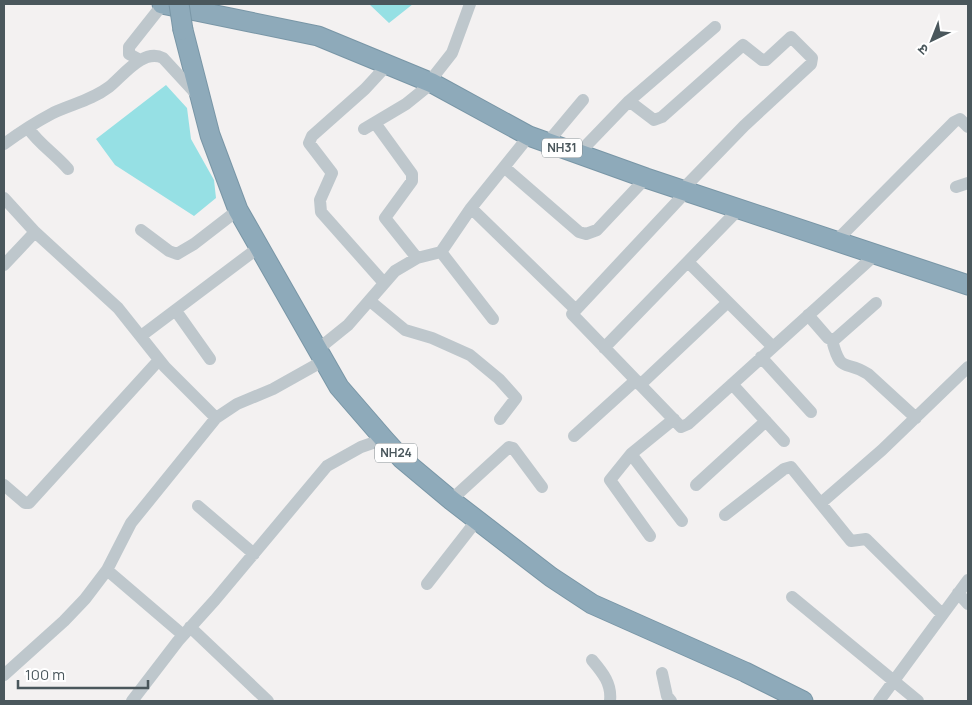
<svg xmlns="http://www.w3.org/2000/svg" width="972" height="705" viewBox="0 0 972 705" font-family="Manrope,'Noto Sans Devanagari',sans-serif">
	<style>
		.water { fill: #96e0e4 }
		.lines { fill: none; stroke-linecap: round; stroke-linejoin: round }
		.highway-casing { stroke: #7996a6; stroke-width: 21 }
		.minor { stroke: #bec7cc; stroke-width: 12 }
		.highway { stroke: #8eaaba; stroke-width: 19 }
		.highway-bridge-casing { stroke: #7996a6; stroke-width: 21; stroke-linecap: butt }
		.highway-bridge { stroke: #8eaaba; stroke-width: 19 }
		.labels { text-anchor: middle; stroke-width: 4; stroke-linejoin: round; paint-order: stroke }
		.shield { fill: #fff; stroke: #80898d; stroke-width: 1 }
		.shield-label { font-size: 12px; font-weight: bold; fill: #4a575c }
	</style>
	<rect width="100%" height="100%" fill="#f3f1f1"/>
	<path class="water" d="M369,4H413L389,23Z
		M166,85L187,108L191,139L214,180L216,198L194,216L115,165L96,139Z"/>
	<g class="lines">
		<g class="highway-casing">
			<path id="highway" d="M162,4L318,36L432,83L529,136L646,178L968,285
				M183,30L210,135L238,210L339,387L384,439L402,459L451,500L551,577L592,604L745,672L803,701"/>
		</g>
		<path class="minor" d="M140,60L129,54V47L163,4
			M430,81L452,53L470,4
			M629,101L654,120L662,117L743,45L762,60H766L791,37L812,58L811,64L744,126L682,190
			M375,123L412,174V181L385,218L417,258
			M28,128C39,144 55,154 68,169
			M364,129L406,104L432,83
			M547,143L583,100
			M4,144C19,133 36,122 53,113C72,104 92,100 109,87C123,76 143,48 163,58L198,96
			M578,154L629,101L715,27
			M504,167L579,232L586,234L597,230L646,178
			M956,187L968,183
			M687,191L572,314L681,427L688,424L875,255
			M4,198L35,232L118,308L165,367L216,418
			M471,208L576,310
			M141,230L169,251L177,254L194,244L238,210
			M836,241L954,122L960,119L968,127
			M441,252L493,319
			M688,262L773,347
			M4,265L35,232
			M384,283L321,212L320,200L332,173L309,143L312,136L365,89L389,63
			M370,301L405,330L432,338L470,355L499,379L516,398L500,419
			M176,311L210,359
			M808,315L828,338L834,340L876,303
			M141,336L258,248
			M832,340C841,375 845,359 868,374L916,418
			M604,348L739,209
			M317,350L348,325L395,271L417,258L441,252L471,208L529,136
			M761,357L811,412
			M732,384L784,441
			M640,385L728,302
			M674,419L631,454L682,521
			M574,436L636,380
			M631,454L610,480L650,536
			M4,485L25,503H29L159,360
			M696,485L766,421
			M451,500L509,447L513,448L542,487
			M821,503L882,450L968,367
			M198,506L254,554
			M725,515L784,469L791,467L851,541L866,539L942,614
			M107,570L183,635
			M427,584L477,520
			M958,593L968,604
			M792,597L918,701
			M190,627L268,701
			M592,660C603,673 612,684 610,701
			M662,673L667,696L671,701
			M4,675L64,621L85,599L107,570L131,523L216,418L237,404L273,389L323,361
			M132,701L178,641L215,600L327,466L361,447L384,439
			M879,701L968,580"/>
		<use href="#highway" class="highway"/>
		<g class="highway-bridge-casing">
			<path id="highway-bridge" d="M179,4L183,30"/>
		</g>
		<use href="#highway-bridge" class="highway-bridge"/>
	</g>
	<g class="labels">
		<g class="shield">
			<rect x="542" y="138.5" width="40" height="19" rx="4"/>
			<rect x="375" y="443.5" width="42" height="19" rx="4"/>
		</g>
		<g class="shield-label">
			<text x="562" y="152">NH31</text>
			<text x="396" y="457">NH24</text>
		</g>
	</g>
	<rect width="972" height="705" fill="none" stroke="#4a575c" stroke-width="10"/>
	<g transform="translate(932 40) rotate(223)" stroke="#ffffff" stroke-width="4" paint-order="stroke">
	<path d="M0-4L9 19L0 12L-9 19Z" fill="#4a575c"/>
	<text y="-8" font-size="14" font-weight="bold" text-anchor="middle" fill="#4a575c">उ</text>
	</g>
	<path d="M18 680v8h130v-8" fill="none" stroke="#4a575c" stroke-width="2.5"/>
	<text x="25" y="680" font-size="15" fill="#4a575c" stroke="#ffffff" stroke-width="4" paint-order="stroke">100 m</text>
</svg>
